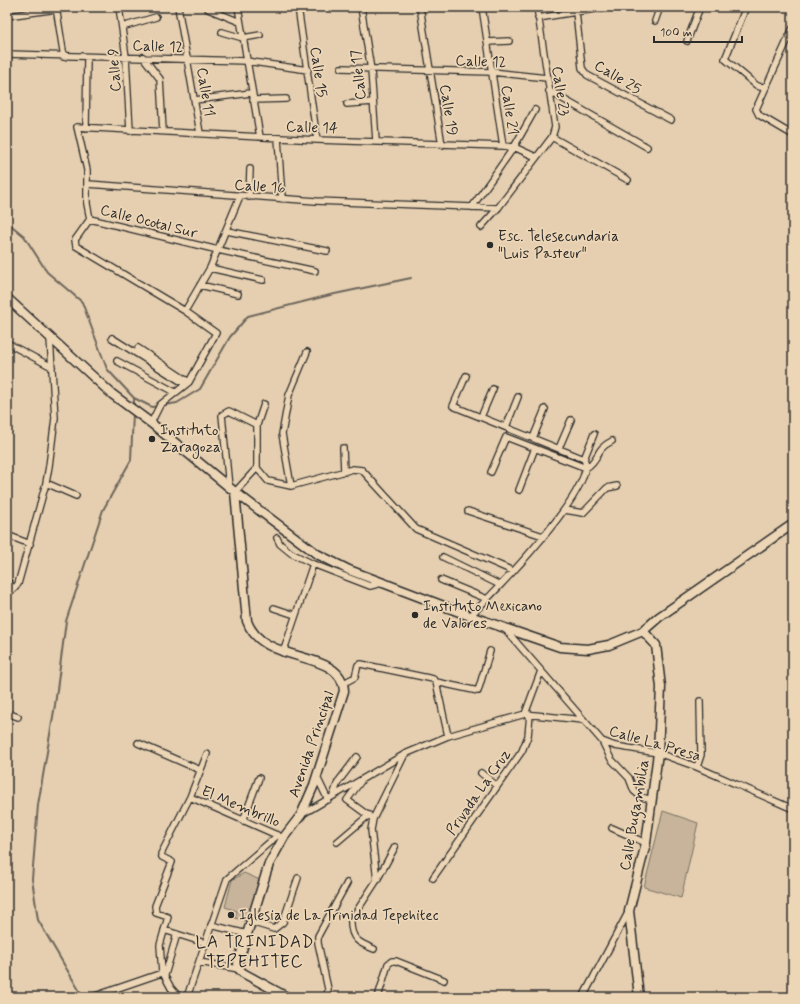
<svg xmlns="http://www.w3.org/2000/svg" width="800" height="1004" viewBox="0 0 800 1004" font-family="Mynerve,sans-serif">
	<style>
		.green { fill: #c7b49b; stroke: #797063 }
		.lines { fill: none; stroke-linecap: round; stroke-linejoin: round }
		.stream { stroke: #6e665b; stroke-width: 2 }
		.street-casing { stroke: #2b2b2b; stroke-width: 8 }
		.secondary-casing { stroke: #2b2b2b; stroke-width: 11 }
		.street { stroke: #edd6b6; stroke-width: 5.5 }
		.secondary { stroke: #edd6b6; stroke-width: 8 }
		.poi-dot { fill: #2b2b2b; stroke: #edd6b6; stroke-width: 1.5 }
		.labels { text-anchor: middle; stroke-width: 3.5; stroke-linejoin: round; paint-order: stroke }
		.street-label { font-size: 15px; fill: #2b2b2b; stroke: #edd6b6 }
		.poi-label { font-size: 15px; fill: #2b2b2b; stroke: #edd6b6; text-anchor: start }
		.quarter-label { font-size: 17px; letter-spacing: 1px; fill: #2b2b2b; stroke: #edd6b6 }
	</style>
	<rect width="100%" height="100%" fill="#e5cfb0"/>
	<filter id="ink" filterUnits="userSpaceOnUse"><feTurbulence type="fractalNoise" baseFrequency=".025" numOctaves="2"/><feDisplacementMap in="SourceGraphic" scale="8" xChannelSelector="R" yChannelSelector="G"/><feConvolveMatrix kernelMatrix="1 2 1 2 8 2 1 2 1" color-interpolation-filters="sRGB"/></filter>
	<g filter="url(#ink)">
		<path class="green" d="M663,811L698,823L681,898L644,887Z
			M244,873L260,880L246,921L235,918L237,911L225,907L232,880Z"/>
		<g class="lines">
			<path class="stream" d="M7,222L24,236L47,272L82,302L107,369L134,398L152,407L158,406
				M164,405L177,403L200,389L230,337L248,316L330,295L411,278
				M134,406V398
				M83,997L38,920L32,879L38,805L55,705L66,621L103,510L131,460L133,413"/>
			<g class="street-casing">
				<path id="street" d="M56,7L64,57
					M119,7L126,57L130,131
					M178,7L200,133
					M238,7L260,137
					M298,7L317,140
					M361,7L371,70L376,141
					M420,7L442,145
					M482,7L503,146
					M746,7L725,59L756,85L760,87L767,86
					M208,9L240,22
					M576,12L582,68L587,75L671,120
					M7,16L72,7
					M538,18L608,7
					M655,21L660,7
					M122,27L156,17
					M793,28L756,109L759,115L793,135
					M222,32L243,38L260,35
					M687,41L700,7
					M488,42L509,41
					M7,54L246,61L308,70
					M143,57L160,79L163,131
					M341,68L492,72L547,78
					M549,91L647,147
					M195,100L251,93
					M253,100L286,99
					M347,104L373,102
					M86,128L87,57
					M552,137L628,180
					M278,138L282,199
					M88,184L316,201L498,208
					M249,197L250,169
					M472,207L514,147L535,110
					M90,219L87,204V170L77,127L317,140L503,146L514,147L536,157
					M481,227L498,208L552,137L555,127L537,7
					M227,231L327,251
					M210,268L263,280
					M200,285L238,294
					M185,311L210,268L240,196
					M112,338L185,384
					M7,343L52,367
					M138,348L189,382
					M117,361L175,392
					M466,376L453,406L584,459C600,485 491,596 470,616
					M481,417L493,389
					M151,423L160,405L189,382L216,333L185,311L76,246L75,240L90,219L218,250L315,271
					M506,427L518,397
					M533,438L545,409
					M343,448L344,472
					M559,448L571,420
					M584,459L594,434
					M257,468V425L264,404
					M491,472L506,437L586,468C601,458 594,450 612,441
					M46,483L76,496
					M291,486L282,434L289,395L307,352
					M229,487L222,415L229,411L257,425
					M519,490L535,448
					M235,492L257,468L268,481L291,486L353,469L362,470L416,529L513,571
					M565,510L583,513L607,488L617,486
					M468,511L543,536
					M7,535L30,544
					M277,538L280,544L291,553L313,564L370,586L382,583
					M443,557L500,585
					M441,580L487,599
					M7,581L14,589
					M7,593L14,589L18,584L46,483L49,466L55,418L50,338
					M274,608L295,615
					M505,629L602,741L615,746L658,753L697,767L793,809
					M283,653L313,564
					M436,682L448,736
					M344,683L355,677L358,665L361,664L433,679L436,682L478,691L490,651
					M7,713L18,717
					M525,714L541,671
					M602,741L611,759L629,778L634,791L641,797L652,800
					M138,743L200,770
					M697,767L701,755L700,701
					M481,773L497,786
					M317,777L328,800
					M361,781L347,800L373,819
					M333,796L338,782L357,757
					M190,797L279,836
					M301,815L405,754L448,736L525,714L583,720
					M243,821L259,778
					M612,828L646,843
					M337,842L369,815
					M433,878L522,751L528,736L530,714
					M377,880L395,847
					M251,922L274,929L283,922L298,878
					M211,925L247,934
					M164,930L205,943
					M374,949C359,943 350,939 351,920L377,880L371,830L373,819L405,754
					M199,962L239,969
					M162,973L160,945L168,917L156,913L155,906L172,862L162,857L161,854L190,797L207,754
					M163,973L171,988L178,996L184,997
					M165,975L177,934
					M92,997L162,973
					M187,997L227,879L278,835
					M327,997L328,989L318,943V936L347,883
					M378,997L388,964L392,961H396L444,980
					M583,997L629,911"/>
			</g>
			<g class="secondary-casing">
				<path id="secondary" d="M7,298L112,394L151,423L235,492L317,554L349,570L470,616L560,647L588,649L609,645L643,631L659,617L793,524
					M235,492L247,621C263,667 342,647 344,691L314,785L301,815L284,837L269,864L238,963L239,969L243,973L287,997
					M639,997L629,911L646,843L658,753L661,687L656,645L643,631"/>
			</g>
			<use href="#street" class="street"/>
			<use href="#secondary" class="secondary"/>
		</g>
	</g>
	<g class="poi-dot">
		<circle cx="490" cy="245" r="4"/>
		<circle cx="152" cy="439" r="4"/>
		<circle cx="415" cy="615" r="4"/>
		<circle cx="231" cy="915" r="4"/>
	</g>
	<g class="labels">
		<g class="street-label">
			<text transform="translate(158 46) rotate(2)" y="5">Calle 12</text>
			<text transform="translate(481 61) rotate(2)" y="5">Calle 12</text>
			<text transform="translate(114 70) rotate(-94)" y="5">Calle 9</text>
			<text transform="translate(319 72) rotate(82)" y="5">Calle 15</text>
			<text transform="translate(358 75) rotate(-96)" y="5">Calle 17</text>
			<text transform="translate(618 77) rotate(31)" y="5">Calle 25</text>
			<text transform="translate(561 91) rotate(81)" y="5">Calle 23</text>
			<text transform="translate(206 92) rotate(81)" y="5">Calle 11</text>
			<text transform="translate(449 110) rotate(81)" y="5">Calle 19</text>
			<text transform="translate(510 110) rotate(82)" y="5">Calle 21</text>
			<text transform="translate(312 127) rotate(2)" y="5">Calle 14</text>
			<text transform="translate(260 186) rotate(4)" y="5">Calle 16</text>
			<text transform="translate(149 221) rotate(14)" y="5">Calle Ocotal Sur</text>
			<text transform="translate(655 743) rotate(16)" y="5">Calle La Presa</text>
			<text transform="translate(311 744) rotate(-71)" y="5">Avenida Principal</text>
			<text transform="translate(478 792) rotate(-55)" y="5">Privada La Cruz</text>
			<text transform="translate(241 806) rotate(23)" y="5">El Membrillo</text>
			<text transform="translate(634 815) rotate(-80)" y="5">Calle Bugambilia</text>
		</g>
		<g class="poi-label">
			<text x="498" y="241">Esc. Telesecundaria<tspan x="498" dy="17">"Luis Pasteur"</tspan></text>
			<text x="160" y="435">Instituto<tspan x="160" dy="17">Zaragoza</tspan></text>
			<text x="423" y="611">Instituto Mexicano<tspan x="423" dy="17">de Valores</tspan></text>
			<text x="239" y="920">Iglesia de La Trinidad Tepehitec</text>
		</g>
		<g class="quarter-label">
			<text x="255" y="947">LA TRINIDAD<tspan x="255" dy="20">TEPEHITEC</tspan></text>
		</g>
	</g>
	<rect width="800" height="1004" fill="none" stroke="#edd6b6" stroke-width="24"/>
	<rect x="12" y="12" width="776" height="980" fill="none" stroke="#2b2b2b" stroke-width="1.5" filter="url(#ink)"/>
	<path d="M654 36v6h88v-6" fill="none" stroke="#2b2b2b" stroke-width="2"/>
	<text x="660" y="36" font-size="12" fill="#2b2b2b" stroke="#edd6b6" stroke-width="3" paint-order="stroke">100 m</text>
</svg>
